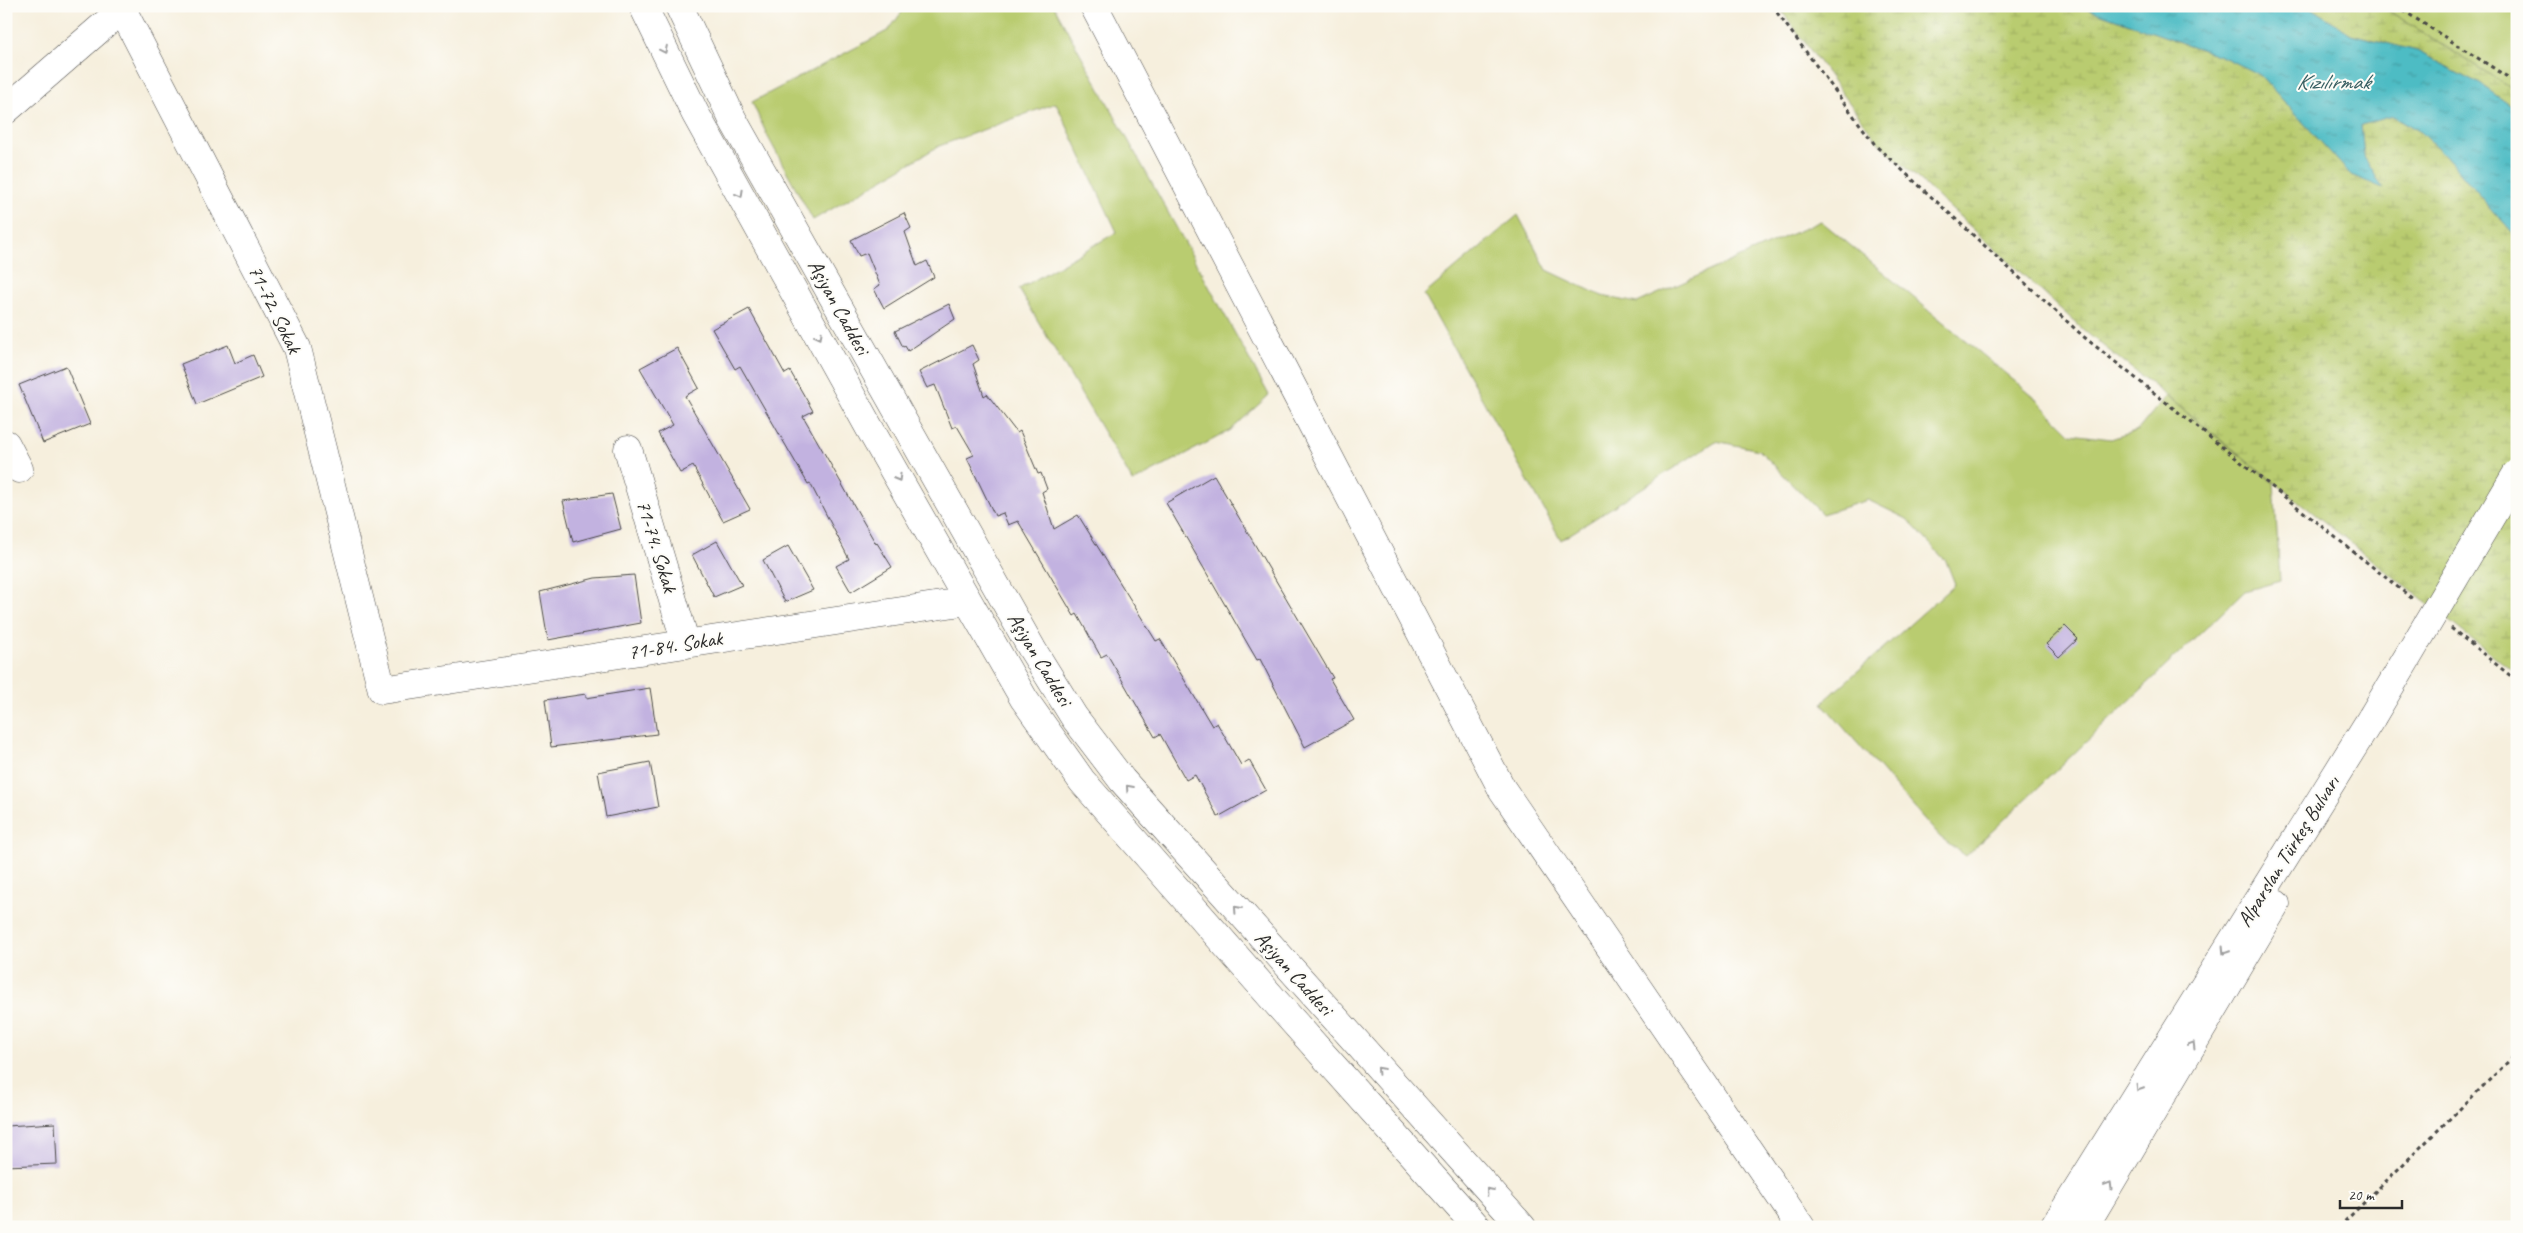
<svg xmlns="http://www.w3.org/2000/svg" width="2523" height="1233" viewBox="0 0 2523 1233" font-family="Caveat,sans-serif">
	<style>
		.grass { fill: #b9cc70; stroke: #727c4e }
		.wetland { fill: url(#wetland-marsh); stroke: #727c4e }
		.water { fill: url(#water-ripples); stroke: #3c7478 }
		.building { fill: #c2b2e0 }
		.lines { fill: none; stroke-linecap: round; stroke-linejoin: round }
		.minor-casing { stroke: #494846; stroke-width: 29 }
		.path { stroke: #494846; stroke-width: 3; stroke-dasharray: 4 4; stroke-linecap: butt }
		.minor { stroke: #fff; stroke-width: 28 }
		.minor-bridge-casing { stroke: #494846; stroke-width: 29; stroke-linecap: butt }
		.minor-bridge { stroke: #fff; stroke-width: 28 }
		.oneway { stroke: #a0a0a0 }
		.labels { text-anchor: middle; stroke-width: 4; stroke-linejoin: round; paint-order: stroke }
		.street-label { font-size: 21px; fill: #2b2b2b; stroke: #fdfcf7 }
		.water-label { font-size: 22px; font-style: italic; fill: #375e61; stroke: #fdfcf7 }
	</style>
	<defs>
		<pattern id="wetland-marsh" width="20" height="14" patternUnits="userSpaceOnUse" patternTransform="scale(1.25)"><rect width="20" height="14" fill="#b9cc70"/><path d="M1 5h8M5 5V1M11 12h8M15 12V8" fill="none" stroke="#9faf61"/></pattern>
		<pattern id="water-ripples" width="26" height="14" patternUnits="userSpaceOnUse" patternTransform="scale(1.25)"><rect width="26" height="14" fill="#4ebcc4"/><path d="M2 4q2-2 4 0t4 0M15 11q2-2 4 0t4 0" fill="none" stroke="#41999f"/></pattern>
	</defs>
	<rect width="100%" height="100%" fill="#fdfcf7"/>
	<filter id="ink" filterUnits="userSpaceOnUse"><feTurbulence type="fractalNoise" baseFrequency=".02" numOctaves="2"/><feDisplacementMap in="SourceGraphic" scale="10" xChannelSelector="R" yChannelSelector="G"/><feConvolveMatrix kernelMatrix="1 2 1 2 8 2 1 2 1" color-interpolation-filters="sRGB"/></filter>
	<filter id="wash" filterUnits="userSpaceOnUse"><feTurbulence type="fractalNoise" baseFrequency=".0096" numOctaves="4" result="noise"/><feDisplacementMap in="SourceGraphic" scale="20" xChannelSelector="R" yChannelSelector="G"/><feGaussianBlur stdDeviation="1.12" result="paint"/><feColorMatrix in="noise" values="0 0 0 0 0 0 0 0 0 0 0 0 0 0 0 0 0 1.4 0 .05"/><feComposite in="paint" operator="in"/></filter>
	<g filter="url(#wash)">
		<rect width="100%" height="100%" fill="#f6efdd"/>
		<path class="grass" d="M906,6H1054L1269,395L1231,430L1133,482L1019,289L1117,232L1056,103L939,146L813,220L768,137L752,102L889,30Z
			M2381,6H2517V92Z
			M1518,215L1547,270L1602,296L1637,303L1821,221L2035,398L2071,434L2111,439L2138,430L2166,396L2274,483L2280,581L2245,591L1966,856L1940,837L1822,703L1955,584L1946,561L1907,519L1868,500L1822,514L1759,450L1716,441L1561,540L1424,295Z"/>
		<path class="wetland" d="M1778,6H2079L2223,57L2260,75L2351,175L2382,187L2364,157L2361,125L2393,116L2421,132L2445,155L2513,233L2517,246V675L2087,333L1879,143Z
			M2309,6H2381L2517,92V110L2480,84L2417,51L2351,34Z"/>
		<path class="water" d="M2079,6H2309L2351,34L2417,51L2480,84L2517,110V246L2513,233L2445,155L2421,132L2393,116L2361,125L2364,157L2383,188L2351,175L2260,75L2223,57Z"/>
		<g id="blocks">
			<path class="building" d="M904,213L911,228L905,232L917,266L927,261L934,277L884,308L874,289L880,285L867,253L859,256L851,240Z
				M949,304L955,319L908,351L905,346L903,347L895,331Z
				M749,309L785,374L790,371L813,411L803,416L876,544L877,543L892,567L851,592L836,566L849,559L810,483L808,484L740,366L735,369L712,329Z
				M228,345L235,363L253,355L262,377L197,404L181,364Z
				M972,345L979,360L973,364L984,396L987,394L1017,433L1020,431L1038,474L1041,473L1047,489L1042,492L1054,529L1078,515L1156,641L1160,639L1212,726L1217,723L1241,765L1249,760L1266,790L1218,817L1195,775L1186,780L1160,734L1155,737L1107,654L1101,657L1077,614L1074,616L1018,521L1008,525L1003,513L995,516L967,458L974,455L957,426L952,428L935,385L927,388L919,372Z
				M677,348L699,388L685,396L750,509L723,521L693,466L680,473L658,433L673,425L640,368Z
				M66,366L90,424L43,443L19,385Z
				M1214,475L1333,678L1330,679L1354,720L1305,747L1260,659L1257,660L1166,503Z
				M612,494L621,529L573,542L563,501Z
				M717,541L742,585L714,597L692,555Z
				M788,546L813,590L785,602L763,560Z
				M634,575L641,623L548,640L540,592L595,578Z
				M2065,626L2078,639L2059,657L2046,644Z
				M650,688L657,734L551,747L545,700L586,694V698Z
				M650,762L658,807L606,817L598,772Z
				M55,1123L57,1164L6,1166V1126Z"/>
		</g>
	</g>
	<g filter="url(#ink)">
		<use href="#blocks" fill-opacity="0" stroke="#494846" stroke-width="1"/>
		<g class="lines">
			<g class="minor-casing">
				<path id="minor" d="M643,6L695,113L870,429L1024,699L1082,781L1274,1000L1477,1227
					M679,6L733,120L1032,649L1074,717L1122,780L1522,1227
					M1094,6L1502,789L1801,1227
					M122,9L297,348L382,690L968,601
					M6,110L126,6
					M6,444L19,469
					M628,449L686,644
					M2054,1227L2372,717
					M2084,1227L2276,904"/>
			</g>
			<path class="path" d="M1772,6L1876,146L2084,337L2414,600
				M2396,6L2517,83
				M2451,628L2517,681
				M2339,1227L2517,1053"/>
			<use href="#minor" class="minor"/>
			<g class="minor-bridge-casing">
				<path id="minor-bridge" d="M2372,717L2517,473"/>
			</g>
			<use href="#minor-bridge" class="minor-bridge"/>
		</g>
		<defs><path id="oneway-chevron" d="M-2-3.5L2.5 0L-2 3.5" fill="none" stroke-width="1.6" stroke-linecap="round" stroke-linejoin="round" transform="scale(1.25)"/></defs>
		<g class="oneway">
			<use href="#oneway-chevron" transform="translate(664 50) rotate(64)"/>
			<use href="#oneway-chevron" transform="translate(740 194) rotate(61)"/>
			<use href="#oneway-chevron" transform="translate(819 336) rotate(61)"/>
			<use href="#oneway-chevron" transform="translate(898 478) rotate(60)"/>
			<use href="#oneway-chevron" transform="translate(1129 788) rotate(-132)"/>
			<use href="#oneway-chevron" transform="translate(1237 909) rotate(-132)"/>
			<use href="#oneway-chevron" transform="translate(2225 951) rotate(122)"/>
			<use href="#oneway-chevron" transform="translate(2192 1045) rotate(-59)"/>
			<use href="#oneway-chevron" transform="translate(1380 1070) rotate(-132)"/>
			<use href="#oneway-chevron" transform="translate(2139 1088) rotate(122)"/>
			<use href="#oneway-chevron" transform="translate(2109 1185) rotate(-59)"/>
			<use href="#oneway-chevron" transform="translate(1489 1191) rotate(-132)"/>
		</g>
	</g>
	<g class="labels">
		<g class="street-label">
			<text transform="translate(839 307) rotate(61)" y="7">Aşiyan Caddesi</text>
			<text transform="translate(275 309) rotate(64)" y="7">71-72. Sokak</text>
			<text transform="translate(657 546) rotate(73)" y="7">71-74. Sokak</text>
			<text transform="translate(675 645) rotate(-9)" y="7">71-84. Sokak</text>
			<text transform="translate(1040 659) rotate(59)" y="7">Aşiyan Caddesi</text>
			<text transform="translate(2288 851) rotate(-58)" y="7">Alparslan Türkeş Bulvarı</text>
			<text transform="translate(1294 973) rotate(48)" y="7">Aşiyan Caddesi</text>
		</g>
		<g class="water-label">
			<text x="2333" y="89">Kızılırmak</text>
		</g>
	</g>
	<rect width="2523" height="1233" fill="none" stroke="#fdfcf7" stroke-width="25"/>
	<path d="M2340 1200v8h62v-8" fill="none" stroke="#2b2b2b" stroke-width="2.5"/>
	<text x="2348" y="1200" font-size="15" fill="#2b2b2b" stroke="#fdfcf7" stroke-width="4" paint-order="stroke">20 m</text>
</svg>
